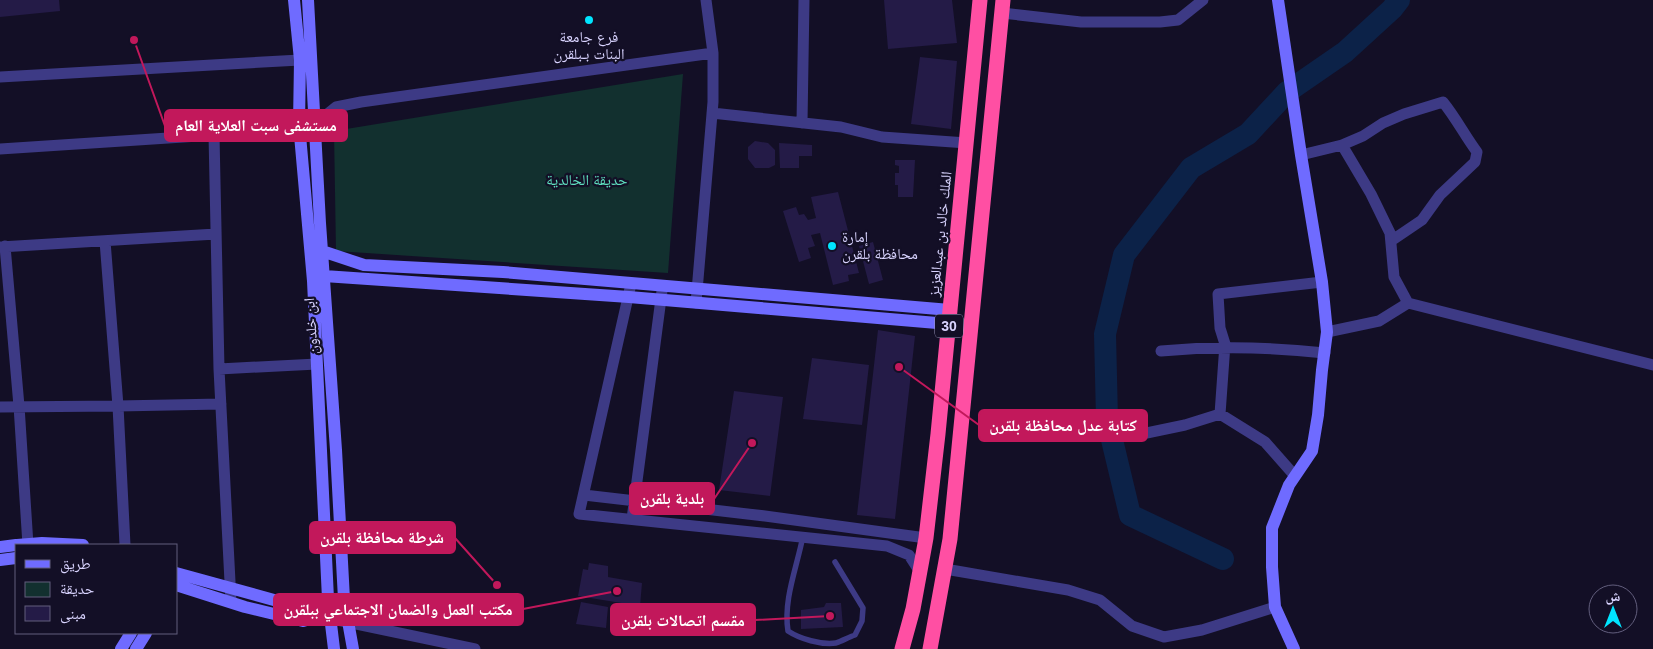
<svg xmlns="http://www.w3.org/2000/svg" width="1653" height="649" viewBox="0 0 1653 649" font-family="Helvetica,'Noto Naskh Arabic',sans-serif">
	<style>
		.green { fill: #12302f }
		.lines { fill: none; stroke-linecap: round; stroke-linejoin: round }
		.river { stroke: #0c2248; stroke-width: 22 }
		.building { fill: #241b47 }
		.lane { stroke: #3d3a85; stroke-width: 5.5 }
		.street { stroke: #3d3a85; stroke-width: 11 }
		.secondary { stroke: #6f6bff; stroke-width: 12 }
		.highway { stroke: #ff4fa3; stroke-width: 15 }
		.poi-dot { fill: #00e5ff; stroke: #130f26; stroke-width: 2 }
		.labels { text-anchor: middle; stroke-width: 4.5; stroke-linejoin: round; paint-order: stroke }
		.shield { fill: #130f26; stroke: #9e99be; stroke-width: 1 }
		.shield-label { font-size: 14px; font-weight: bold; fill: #d9d4ff }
		.poi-label { font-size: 15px; fill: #d9d4ff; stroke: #130f26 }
		.park-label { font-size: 15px; fill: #5fe0c0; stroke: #130f26 }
		.street-label { font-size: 15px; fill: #d9d4ff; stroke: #130f26 }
		.leader { fill: none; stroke: #c2185b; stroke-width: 2 }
		.callout-dot { fill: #c2185b; stroke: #130f26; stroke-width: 2 }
		.callout { fill: #c2185b; stroke: #c2185b; stroke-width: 2 }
		.callout-label { font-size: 16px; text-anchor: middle; font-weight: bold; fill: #fff }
	</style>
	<rect width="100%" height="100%" fill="#130f26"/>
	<path class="green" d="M683,74L668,273L336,251L334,131Z"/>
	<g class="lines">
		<path class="river" d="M1223,559L1130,515L1107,419L1105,334L1124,255L1191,168L1248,134L1287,92L1345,52L1392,9L1399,0"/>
	</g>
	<path class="building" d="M0,0H59L60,11L0,17Z
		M884,0H952L957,43L888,49Z
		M920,57L957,61L951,129L911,124Z
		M755,141L768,143L775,150V165L769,168H755L748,159V147Z
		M779,143L812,145V156H799V168H780Z
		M895,160H915L913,197H898V185H895V173H899V166L895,165Z
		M838,192L859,273L848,275L849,281L833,285L820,233L811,235L815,246L808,248L811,258L799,262L783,211L796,207L799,215L804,214L808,220L816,218L811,197Z
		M873,242L883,280L869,284L859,246Z
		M878,330L915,336L895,519L857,515Z
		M812,358L869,365L862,425L803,419Z
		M734,391L783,397L770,496L719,490Z
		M589,563L608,566V577L642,583L640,606L578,596L583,569L588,570Z
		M581,602L608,607L606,628L576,624Z
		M826,603H841L843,627L801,629V610L824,607Z"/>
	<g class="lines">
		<path class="lane" d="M803,536C797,567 783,600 788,631C800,639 821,645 836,643C842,641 849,637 855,635L862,621L863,608L835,562"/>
		<path class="street" d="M1002,13L1081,22H1160L1178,20L1203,0
			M0,77L300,60
			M712,113L841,127L882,137L967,143
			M802,123L804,0
			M315,124L336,107L361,102L713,53
			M214,135L219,369L231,601
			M1342,145L1363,136L1383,123L1404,114L1443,102C1456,118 1465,136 1477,152L1475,162L1440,195L1422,220L1391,241
			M0,149L214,135L299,124
			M1301,155L1342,145L1371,194L1390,233L1394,277L1408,303L1379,321L1327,332
			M105,241L118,406L125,545
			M5,246L19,406L28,545
			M0,247L216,234
			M631,284L579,514L887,546L909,555L920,572
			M696,303L713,102V53L706,0
			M1408,303L1653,365
			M1161,351C1215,346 1271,347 1325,353
			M219,369L317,364
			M0,407L118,406L221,404
			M1137,435L1185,425L1220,414
			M1295,476L1265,442L1220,414L1225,344L1220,328L1218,294L1322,282
			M584,495L765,516L926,538
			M632,519L662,291
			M945,569L1068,590L1100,600L1132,626L1164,637L1202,630L1275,607
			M323,617L475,649"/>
		<path class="secondary" d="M294,0L300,60L299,124L313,281L328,599L334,649
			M308,0L320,223L336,450L344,599L353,649
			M1278,0L1301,155L1322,282L1327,332L1322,370L1318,415L1312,451L1289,485L1272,528V567L1275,607L1294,649
			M322,251L364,265L503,272L950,310
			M324,276L629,297L949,324
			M17,545L42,543L83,545
			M0,547L16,545
			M0,560L16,558
			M176,573L310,610L319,616
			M176,585L245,607L303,621L319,616
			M121,649L131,633
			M136,649L146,633"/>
		<path class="highway" d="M902,649L913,609L926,538L938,434L980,0
			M930,649L950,539L1003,0"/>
	</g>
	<g class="poi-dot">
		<circle cx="589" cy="20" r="5"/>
		<circle cx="832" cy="246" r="5"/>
	</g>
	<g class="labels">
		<rect class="shield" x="935" y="314.5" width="28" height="23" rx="4"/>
		<g class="shield-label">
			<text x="949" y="331">30</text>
		</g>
		<g class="poi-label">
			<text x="589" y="42">فرع جامعة<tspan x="589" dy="17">البنات بـبلقرن</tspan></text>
			<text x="842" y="242" text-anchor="start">إمارة<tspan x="842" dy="17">محافظة بلقرن</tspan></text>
		</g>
		<g class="park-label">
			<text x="587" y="185">حديقة الخالدية</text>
		</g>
		<g class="street-label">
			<text transform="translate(940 234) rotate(-84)" y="5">الملك خالد بن عبدالعزيز</text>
			<text transform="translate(311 326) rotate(-94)" y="5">ابن خلدون</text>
		</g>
	</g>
	<path class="leader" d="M134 40L165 126M899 367L979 425M752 443L714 499M497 585L455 538M617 591L523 609M830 616L755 620"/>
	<g class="callout-dot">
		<circle cx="134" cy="40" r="5"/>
		<circle cx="899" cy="367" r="5"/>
		<circle cx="752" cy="443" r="5"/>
		<circle cx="497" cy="585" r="5"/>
		<circle cx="617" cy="591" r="5"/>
		<circle cx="830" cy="616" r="5"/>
	</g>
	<g class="callout">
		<rect x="165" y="110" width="182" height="31" rx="5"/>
		<rect x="979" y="410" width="168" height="31" rx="5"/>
		<rect x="630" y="483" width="84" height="31" rx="5"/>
		<rect x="310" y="522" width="145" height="31" rx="5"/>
		<rect x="274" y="594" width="249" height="31" rx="5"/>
		<rect x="611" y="604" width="144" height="31" rx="5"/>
	</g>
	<g class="callout-label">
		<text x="256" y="131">مستشفى سبت العلاية العام</text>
		<text x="1063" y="431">كتابة عدل محافظة بلقرن</text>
		<text x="672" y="504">بلدية بلقرن</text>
		<text x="382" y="543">شرطة محافظة بلقرن</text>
		<text x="398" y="615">مكتب العمل والضمان الاجتماعي ببلقرن</text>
		<text x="683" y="626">مقسم اتصالات بلقرن</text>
	</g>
	<rect x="15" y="544" width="162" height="90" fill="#130f26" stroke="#625e7d"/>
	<rect x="25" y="560" width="25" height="8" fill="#6f6bff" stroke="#625e7d"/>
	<text x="60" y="569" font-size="15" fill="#d9d4ff">طريق</text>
	<rect x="25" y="582" width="25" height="15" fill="#12302f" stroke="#625e7d"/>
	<text x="60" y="594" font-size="15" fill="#d9d4ff">حديقة</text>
	<rect x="25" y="606" width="25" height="15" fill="#241b47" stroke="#625e7d"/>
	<text x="60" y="619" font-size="15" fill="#d9d4ff">مبنى</text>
	<g transform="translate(1613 609)"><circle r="24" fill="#130f26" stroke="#625e7d"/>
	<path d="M0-4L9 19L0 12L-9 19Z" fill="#00e5ff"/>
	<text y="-8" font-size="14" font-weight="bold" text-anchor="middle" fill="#d9d4ff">ش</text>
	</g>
</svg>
